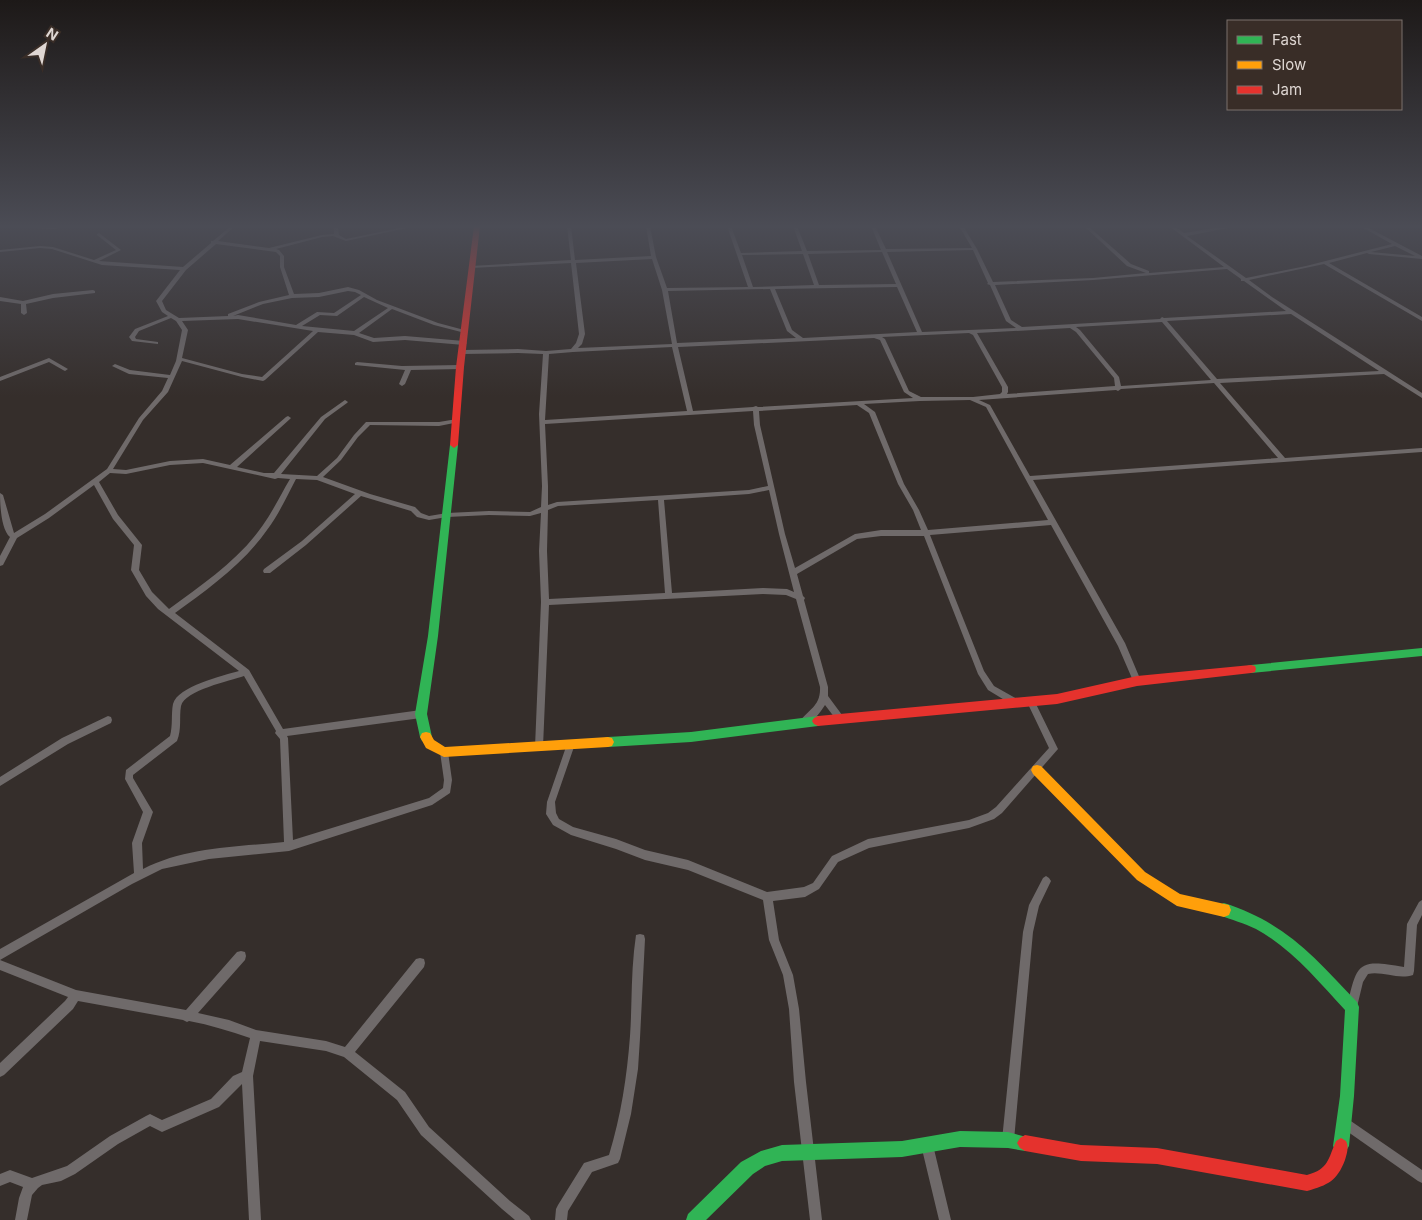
<svg xmlns="http://www.w3.org/2000/svg" width="1422" height="1220" viewBox="0 0 1422 1220" font-family="Inter,sans-serif">
	<style>
		.lines { fill: none; stroke-linecap: round; stroke-linejoin: round }
		.street { fill: #6f6a6a; fill-rule: evenodd }
		.fast { fill: #30b455; fill-rule: evenodd }
		.slow { fill: #ff9f0a; fill-rule: evenodd }
		.jam { fill: #e5322d; fill-rule: evenodd }
	</style>
	<rect width="100%" height="100%" fill="#352e2b"/>
	<g class="lines">
		<path class="street" d="M8,226H69L54,229L10,227Z
			M231,226H235L218,241L269,248L322,235L334,234V229L331,226L338,227L339,235L346,239L409,226V227L407,228L346,241L333,236L322,237L276,249L279,250L284,256V267L294,294L319,293L348,287L359,290L377,300L438,323L468,331L465,333L434,325L392,309L359,333L374,338L405,336L464,341L467,343L464,345L405,340L373,342L354,335L318,332L265,380L263,381L242,377L182,361L168,392L143,420L113,469L126,470L170,461L203,459L230,465L286,417L288,416L291,418L290,419L237,467L264,473H274L321,417L345,400L348,402L347,403L325,419L281,474L317,476L337,458L354,435L366,422H439L457,419L459,420V422L439,426L370,425L358,437L341,460L323,477L370,494L415,507L421,513L429,516L447,513L489,511L530,512L541,507L542,486L539,414L543,354L518,353L462,354L459,352L462,350L518,349L546,351L571,349L576,343L579,334L571,263L471,268L469,267L471,266L571,260L567,226H571L575,260L651,256L646,226H650L656,257L667,288L748,287L727,226H731L741,253L802,251L793,226H797L807,251L881,250L871,226H875L886,249L972,248L959,226H963L977,249L993,282L1093,278L1146,273L1127,266L1084,226H1088L1131,264L1149,271V273L1224,267L1169,226H1174L1184,233L1227,226H1235L1233,227L1187,236L1246,278L1306,266L1392,244L1360,226H1365L1422,256V259L1369,254L1367,253L1329,263L1422,317V321L1324,264L1249,280L1272,297L1422,393V398L1384,374L1220,383L1285,458L1422,448V452L1033,480L1125,643L1141,681L1140,683L1137,684L1134,683L1118,646L1051,525L930,535L984,671L994,686L1019,700L1020,703L1019,706L1016,707L988,690L978,674L924,536H881L857,539L797,574L803,596L805,598L804,600L828,687V696L845,719L844,722L841,723L838,722L825,705C820,713 810,727 800,726L799,723C808,709 821,707 820,687L796,599L786,595L763,594L549,605L543,747L542,750L539,751L536,750L535,747L541,602L539,551L541,513L530,516L489,515L447,517L429,520L417,517L411,511L361,496L306,545L270,573H264L263,571L264,569L302,541L355,494L317,480L296,479C287,496 279,514 267,530C243,564 208,589 175,613L249,670L283,729L421,710L424,711L425,714L424,717L421,718L287,736L288,738L293,840L429,798L443,788L444,780L440,752L441,749L444,748L447,749L448,752L452,780L450,793L432,805L289,851L209,859L162,869L132,884L0,960L76,990L186,1010L237,952L241,951L245,952L246,956L245,960L198,1013L229,1020L256,1030L326,1041L345,1047L416,959L420,958L424,959L425,963L424,967L355,1052L405,1092L429,1127L510,1201L529,1216L531,1220H515L502,1209L421,1135L397,1100L344,1057L326,1051L260,1041L253,1076L261,1220H249L242,1084L219,1107L162,1132L150,1126L118,1144L75,1174L61,1181L42,1185L38,1188L32,1195L27,1220H15L19,1198L23,1187L10,1182L0,1186V1174L10,1170L32,1178L67,1166L110,1136L146,1116L150,1114L162,1120L211,1099L233,1076L242,1072L250,1038C230,1031 210,1025 189,1021L187,1022L183,1020L78,1001L73,1009L4,1075L0,1077V1063L65,1001L68,997L0,970V949L134,873L132,843L143,812L125,779L126,770L170,736C173,725 171,714 173,704C178,686 222,676 239,671L158,609L146,596L131,570L134,545L113,519L94,485L49,518L17,538L3,565L0,566V556L10,537C1,530 0,504 0,493L3,495L14,533L45,514L107,469L139,418L162,391L168,378L129,374L112,366L115,364L130,370L170,375L176,361L182,330L176,321L171,318L139,331L135,337L136,339L158,342V344L132,341L129,337L135,329L168,316L162,312L156,301L180,270L102,265L52,249L40,248L0,252V250L40,246L53,247L94,260L116,250L97,235V234L99,233L121,250L99,261L183,267L211,243V241H213ZM216,244L276,252L280,256V267L289,295L259,302L228,314V316L179,318L166,310L162,301L186,270ZM1395,246L1415,256L1371,252ZM973,250L988,283L987,284L990,285L1006,321L1016,328L922,332L887,252ZM882,252L896,284L819,285L808,254ZM803,254L814,285L753,287L742,255ZM652,259L662,290L672,344L578,348L582,344L585,334L576,263ZM1227,269L1241,279V281H1244L1286,311L1164,318L1162,317L1160,319L1022,327L1011,320L995,285L1093,280ZM897,287L917,332L803,338L792,330L775,289ZM770,289L787,331L796,338L677,343L668,291ZM348,291L355,292L361,295L334,313L317,312L296,325L238,315L233,316L263,304L292,298L319,297ZM364,297L388,308L354,331L302,326L320,315L337,316ZM1291,314L1379,371L1217,379L1167,321ZM238,319L313,331L262,377L242,374L182,358L188,330L182,321ZM1162,322L1211,380L1121,386L1119,377L1080,330L1076,327ZM1070,328L1076,332L1114,378L1115,386L1007,394L1008,392V387L977,333ZM969,333L973,335L1002,387V392L1000,394L973,397H921L909,391L885,339L882,337ZM874,338L880,340L904,392L913,398L758,407L756,406L753,407L693,411L678,347ZM672,347L687,411L545,420L549,354L573,352ZM1214,383L1278,458L1030,476L990,405L979,400L1116,390L1118,391L1121,389ZM970,400L986,407L1048,520L928,530L919,510L904,484L875,412L864,404L920,401ZM857,405L869,413L898,484L913,510L921,530H881L855,534L795,568L785,534L760,425L759,411ZM753,411L754,425L768,486L749,490L557,502L548,505V486L545,424ZM203,463L275,479L278,478L290,479C281,494 273,511 263,525C239,560 203,584 169,609L152,592L139,570L142,545L118,515L99,482L110,473L126,474L170,465ZM769,490L779,534L794,592L787,589L763,588L672,593L664,500L749,494ZM658,500L665,593L549,599L547,551L548,510L558,506ZM244,676L276,731L275,733L280,739L284,842C237,847 186,847 143,869L142,843L153,812L133,778V775L177,741C182,729 179,717 181,706C185,690 230,681 244,676Z
			M93,290L95,291V293L53,298L26,304L27,313L24,315L21,313V304L0,301V297L23,301L53,294Z
			M49,358L68,369L65,371L63,370L49,362L0,381V377Z
			M357,362L402,366L460,365L463,367L460,369L411,370L405,384L402,386L399,384L405,370L355,365V363Z
			M1031,698L1034,700L1058,749L1002,813L994,819L969,828L869,848L838,862L819,889L805,897L773,901L779,940L793,975L799,1009L806,1082L822,1220H810L794,1082L789,1009L783,975L769,940L763,900L688,870L645,860L616,849L571,835L553,825L546,814L547,802L567,744L568,741L571,740L574,741L575,744L555,802L556,813L559,819L573,827L616,839L645,850L688,860L767,892L804,887L813,883L832,856L868,839L969,820L988,813L996,807L1049,748L1027,702L1028,700Z
			M108,716L111,717L112,720L111,723L68,744L0,786V777L62,738Z
			M1046,876L1049,878L1051,881L1039,906L1033,932L1014,1140L1012,1144L1008,1146L1004,1144L1002,1140L1023,932L1029,905L1043,878Z
			M1422,900V915L1417,925L1414,971L1413,975C1398,980 1383,971 1368,974L1363,982L1356,1011L1352,1012L1348,1011L1347,1007C1357,962 1358,959 1404,967L1407,924L1419,902Z
			M640,934L644,935L645,939L640,1038L638,1069L631,1114L620,1159L618,1163L592,1172L568,1211L567,1220H555L556,1209L558,1205L584,1163L609,1155C621,1116 627,1076 630,1036C632,1008 631,980 634,951L636,935Z
			M1345,1117L1422,1170V1183L1418,1181L1341,1127L1339,1123L1341,1119Z
			M927,1139L931,1141L933,1145L951,1220H939L921,1145L923,1141Z"/>
		<path class="fast" d="M454,442L458,445L438,636L427,714L432,737L430,741L426,742L422,741L420,737L415,714L428,636L450,445Z
			M1422,648V656L1251,673L1247,672L1246,669L1247,666L1251,665Z
			M818,716L822,718L824,721L822,724L818,726L691,742L608,747L604,746L602,742L604,738L608,737L691,732Z
			M1224,903C1286,923 1314,957 1357,1002L1359,1007L1354,1096L1349,1146L1346,1151L1341,1154L1336,1151L1333,1146L1340,1096L1345,1010C1318,981 1291,948 1256,929C1244,923 1232,920 1219,915L1217,910L1219,905Z
			M960,1131L1008,1132L1030,1138L1033,1143L1030,1148L1025,1151L1008,1148L960,1147L902,1157L782,1161L765,1166L753,1174L706,1220H686L688,1214L741,1162L761,1151L782,1145L902,1141Z"/>
		<path class="slow" d="M426,732L430,733L434,740L445,747L608,737L612,738L614,742L612,746L608,747L444,757L426,748L420,737L422,733Z
			M1037,765L1041,766L1145,872L1180,894L1229,905L1231,910L1229,915L1224,917L1177,906L1137,880L1033,774L1031,770L1033,766Z"/>
		<path class="jam" d="M474,226H480L464,367L458,445L454,448L450,445L456,367Z
			M1251,665L1255,666L1256,669L1255,672L1251,673L1137,686L1057,704L818,726L814,724L812,721L814,718L818,716L1057,694L1137,676Z
			M1025,1135L1081,1145L1157,1148L1307,1175C1329,1169 1328,1159 1336,1141L1341,1138L1346,1141C1349,1147 1347,1153 1345,1160C1337,1181 1328,1185 1307,1191L1157,1164L1081,1161L1025,1151L1020,1148L1017,1143L1020,1138Z"/>
	</g>
	<linearGradient id="sky" x2="0" y2="1"><stop stop-color="#1d1918"/><stop offset="0.57" stop-color="#4b4c55"/><stop offset="1" stop-color="#4b4c55" stop-opacity="0"/></linearGradient>
	<rect width="1422" height="397" fill="url(#sky)"/>
	<rect x="1227" y="20" width="175" height="90" fill="#392d27" stroke="#7b716c"/>
	<rect x="1237" y="36" width="25" height="8" fill="#30b455" stroke="#7b716c"/>
	<text x="1272" y="45" font-size="15" fill="#dfd7d3">Fast</text>
	<rect x="1237" y="61" width="25" height="8" fill="#ff9f0a" stroke="#7b716c"/>
	<text x="1272" y="70" font-size="15" fill="#dfd7d3">Slow</text>
	<rect x="1237" y="86" width="25" height="8" fill="#e5322d" stroke="#7b716c"/>
	<text x="1272" y="95" font-size="15" fill="#dfd7d3">Jam</text>
	<g transform="translate(45 45) rotate(33)" stroke="#392d27" stroke-width="4" paint-order="stroke">
	<path d="M0-4L9 19L0 12L-9 19Z" fill="#dfd7d3"/>
	<text y="-8" font-size="14" font-weight="bold" text-anchor="middle" fill="#dfd7d3">N</text>
	</g>
</svg>
